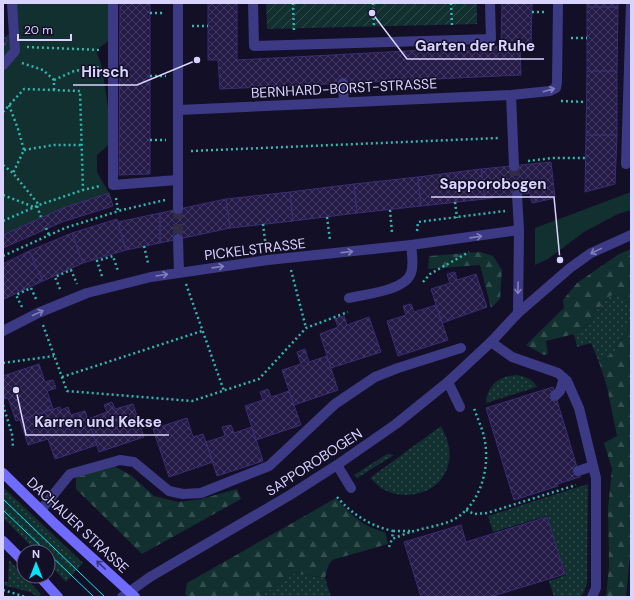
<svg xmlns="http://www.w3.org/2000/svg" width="634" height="600" viewBox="0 0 634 600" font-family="'DM Sans',sans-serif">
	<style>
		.grass { fill: url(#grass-dots) }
		.forest { fill: url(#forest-firs) }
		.park { fill: #12302f }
		.garden { fill: url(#garden-furrows) }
		.building { fill: url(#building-cross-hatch); stroke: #3b2d73 }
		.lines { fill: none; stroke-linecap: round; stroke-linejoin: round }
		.minor-tunnel { stroke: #312d47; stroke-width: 10; stroke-dasharray: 10 5; stroke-linecap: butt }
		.path { stroke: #2fb8b0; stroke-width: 2.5; stroke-dasharray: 2 3; stroke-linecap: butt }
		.service { stroke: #3d3a85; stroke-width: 10 }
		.minor { stroke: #3d3a85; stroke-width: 10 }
		.secondary { stroke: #6f6bff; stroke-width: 10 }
		.tram { stroke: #00e5ff; stroke-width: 1 }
		.oneway { stroke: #837fbc }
		.oneway2 { stroke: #38347d }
		.labels { text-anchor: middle; stroke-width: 3; stroke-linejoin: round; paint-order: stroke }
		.street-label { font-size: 14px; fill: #d9d4ff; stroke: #130f26 }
		.leader { fill: none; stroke: #d9d4ff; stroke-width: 1.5 }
		.callout-dot { fill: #d9d4ff; stroke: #130f26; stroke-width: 1.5 }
		.callout-label { font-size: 15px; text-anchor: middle; font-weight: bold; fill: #d9d4ff; stroke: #130f26; stroke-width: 3; stroke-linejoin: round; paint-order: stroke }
	</style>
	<defs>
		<pattern id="grass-dots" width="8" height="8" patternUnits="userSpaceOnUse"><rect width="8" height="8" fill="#12302f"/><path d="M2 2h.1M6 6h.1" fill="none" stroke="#344d4e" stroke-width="1.8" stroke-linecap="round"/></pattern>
		<pattern id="forest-firs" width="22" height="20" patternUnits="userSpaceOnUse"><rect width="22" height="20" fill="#12302f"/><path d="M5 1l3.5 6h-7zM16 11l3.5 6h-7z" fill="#344d4e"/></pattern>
		<pattern id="garden-furrows" width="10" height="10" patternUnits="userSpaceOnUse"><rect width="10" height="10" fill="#12302f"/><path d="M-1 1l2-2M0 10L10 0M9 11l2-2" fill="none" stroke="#344d4e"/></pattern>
		<pattern id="building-cross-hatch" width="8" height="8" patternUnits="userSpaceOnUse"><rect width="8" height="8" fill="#241b47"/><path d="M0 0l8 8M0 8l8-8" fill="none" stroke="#433b63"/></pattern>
	</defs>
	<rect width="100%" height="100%" fill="#130f26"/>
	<path class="grass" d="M620,293L631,304V320L615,351L599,362L591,343L577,347L574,334L591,322L595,312L610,296Z
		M516,375C525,376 533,379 537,387L486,403C487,385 499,376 516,375Z
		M441,426C447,438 451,448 449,461C444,493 406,503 381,488C377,485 374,481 370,478Z
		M387,454L394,455L357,478L354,475Z
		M588,484L587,583L584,592L580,597H554L549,581L566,575L547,516L493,532L488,516Z
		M3,487L83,563L66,582L48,563V552H37L3,518Z
		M9,560L41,594L38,597L30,592L3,585V582H8Z
		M295,573L325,578L331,597H259Z"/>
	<path class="forest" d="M631,249V304L620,293L610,296L595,312L591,322L574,334L546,341L548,354L544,355L526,345L564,308L563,300L577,283L619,254Z
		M480,252L493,256L502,270L500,299L491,308L480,265L428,269L429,256Z
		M631,320V545L626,597H606L609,566L608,508L612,469L604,443L617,436L607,387L599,362L615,351Z
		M114,466L132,476L154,496L178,502L201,499L237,489L241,499L142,554L76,489V477Z
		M336,498C350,514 364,528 385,532L388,544L332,560L328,566L325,578L295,573L259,597H189L185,594L187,583Z"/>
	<path class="park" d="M12,3H111L109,41L96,50L102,67L113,141L97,155V172L109,193L63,208L3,235V51L5,46L4,38L14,29Z
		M631,192V210L618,214L584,232L548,259L535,265V228Z"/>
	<path class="garden" d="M266,3H477V24L267,29Z"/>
	<path class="building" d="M120,3H150V174L119,175Z
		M208,3H237V60L501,46L502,3H532L531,46H520L521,75L220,89L218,60H208Z
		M587,3H618V7H587Z
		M587,7H618L617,71H587Z
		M3,24L4,38L7,39L5,46L3,45Z
		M587,71H617V135H586Z
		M586,135H617L615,184L585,192Z
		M551,162L555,198L532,203L530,193L485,199L481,169Z
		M481,169L485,199L421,206L418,177Z
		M418,177L421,206L357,213L354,184Z
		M354,184L357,213L293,221L290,192Z
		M290,192L293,221L230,228L226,199Z
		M109,193L113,206L62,222L3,248V235L63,208Z
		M226,199L230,228L160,243V213Z
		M160,213V243L126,250L118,222Z
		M117,219L126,250L83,263L72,233Z
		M72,233L83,263L43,281L29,251Z
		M29,251L43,281L4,299L3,264Z
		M455,272L457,280L476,274L487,307L442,323L431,289L450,283L447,274Z
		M411,304L414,312L436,305L448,340L398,356L387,321L406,315L403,306Z
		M344,316L347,325L369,317L381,352L331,368L320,334L338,327L335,319Z
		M305,349L309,362L327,356L338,390L294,405L282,370L301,364L297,352Z
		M39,364L45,382L53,380L56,388L47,391L53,409L16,421L8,398L5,399L3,392V376Z
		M553,387L580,477L557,484L558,486L514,500L486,408Z
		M268,389L271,397L289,391L301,425L256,440L245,406L263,400L260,392Z
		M112,402L115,409L133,404L144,437L99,452L88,419L107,412L104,405Z
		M60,407L61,410L68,407L71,415L85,411L97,445L55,459L48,439L28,445L20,420Z
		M187,418L193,437L203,434L213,462L169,477L153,429Z
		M231,425L234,433L252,427L263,461L217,476L206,442L225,436L222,427Z
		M547,517L565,574L490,597H421L404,542L461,525L466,542Z"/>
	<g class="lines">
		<path class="minor-tunnel" d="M514,166L517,195
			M178,209V239"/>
		<path class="path" d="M293,3L294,32
			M373,3L374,28
			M451,3L452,26
			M532,12H545
			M150,13H165
			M192,26H208
			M571,38H587
			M27,47L100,50
			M22,63L43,70L54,80
			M150,76H166
			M54,90V80L74,71L100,67
			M561,101L586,102
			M9,105L18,129L24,150L13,173
			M3,112L24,89L80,91L83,190
			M150,140H166
			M24,150L54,145H82
			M191,151L499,138
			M528,161L552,158H586
			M3,165L13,173L39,205
			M3,195L34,207
			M116,198L118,211
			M455,202L457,218
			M37,206L41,217
			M390,210L392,233
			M327,217L330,240
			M3,221L39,205L83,190L100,186
			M263,224L266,248
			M46,228L49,235
			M417,231L418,222L505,211
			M144,246L148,263
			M3,256L65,228L122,210L165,200
			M291,270L306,328
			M102,276L97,261L113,256L118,271
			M423,282L430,274L469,252
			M186,284L224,391
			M60,289L55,277L71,270L77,284
			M22,307L16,295L31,288L36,299
			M43,325L67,391L192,401L259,379L306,328L348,312
			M3,363L54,356
			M62,377L202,331
			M3,405L12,434L13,447
			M337,497C352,514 370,526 393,531L392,539
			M466,510L474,514L487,513L576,485
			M393,531H410
			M389,547L392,539C400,536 409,532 418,530C429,527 442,525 453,520C481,505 491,466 484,437C482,427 477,418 474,408
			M3,590L26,597"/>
		<path class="service" d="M113,3V185L177,180
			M253,3L254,46L491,39L490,3
			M3,65L15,51L12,3
			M343,83L344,102
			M626,164L631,3
			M349,298C365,294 405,291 411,273C414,265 412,254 411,245
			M491,342L512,357L558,373L567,381L579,408L596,478V588L592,597
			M448,382L460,407
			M555,396L560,391L564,378
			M337,465L351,488
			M578,471L593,466
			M41,510L70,474L120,460L134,462L169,491L183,494L201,493L269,466L335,404L375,377L398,368L461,348"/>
		<path class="minor" d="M511,95L514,166
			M179,110L511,95L550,91L556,88L557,82L558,3
			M517,195L519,230L518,313
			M178,209V3
			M178,239L179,273
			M3,331L38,313L87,293L151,277L268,260L411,245L519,230
			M122,597L150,577L290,495L337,465L396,424L448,382L491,342L518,313L570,268L591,253L631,235"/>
		<path class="secondary" d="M3,473L55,524L135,597
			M3,541L24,562
			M39,576L58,597"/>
		<path class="tram" d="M3,499L105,597
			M3,510L47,552
			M48,553L94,597"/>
	</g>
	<defs><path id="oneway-shaft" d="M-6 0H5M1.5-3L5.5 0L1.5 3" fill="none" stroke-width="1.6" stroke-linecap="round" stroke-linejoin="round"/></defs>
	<g class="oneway">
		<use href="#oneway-shaft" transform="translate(549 90) rotate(-16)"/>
		<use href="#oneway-shaft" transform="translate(476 237) rotate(-8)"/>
		<use href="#oneway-shaft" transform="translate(596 251) rotate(154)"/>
		<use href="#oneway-shaft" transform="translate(347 252) rotate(-6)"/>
		<use href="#oneway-shaft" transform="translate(218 267) rotate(-8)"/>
		<use href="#oneway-shaft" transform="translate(162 275) rotate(-9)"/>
		<use href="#oneway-shaft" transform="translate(518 288) rotate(91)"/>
		<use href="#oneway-shaft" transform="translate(38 313) rotate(-25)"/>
	</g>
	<use class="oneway2" href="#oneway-shaft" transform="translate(101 565) rotate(-137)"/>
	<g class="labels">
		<g class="street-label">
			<text transform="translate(344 88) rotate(-3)" y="5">BERNHARD-BORST-STRASSE</text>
			<text transform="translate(255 249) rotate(-7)" y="5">PICKELSTRASSE</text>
			<text transform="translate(314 462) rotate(-33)" y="5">SAPPOROBOGEN</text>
			<text transform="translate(78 525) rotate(43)" y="5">DACHAUER STRASSE</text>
		</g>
	</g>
	<path class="leader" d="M372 13L407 59H544M197 60L137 85H73M560 260L554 197H431M16 390L26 435H169"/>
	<g class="callout-dot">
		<circle cx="372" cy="13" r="4"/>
		<circle cx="197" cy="60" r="4"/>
		<circle cx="560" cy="260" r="4"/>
		<circle cx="16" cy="390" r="4"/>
	</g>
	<g class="callout-label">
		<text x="475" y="51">Garten der Ruhe</text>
		<text x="105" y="77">Hirsch</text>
		<text x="493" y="189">Sapporobogen</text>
		<text x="98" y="427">Karren und Kekse</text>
	</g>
	<rect width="634" height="600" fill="none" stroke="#d9d4ff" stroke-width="8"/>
	<g transform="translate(36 564)"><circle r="19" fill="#130f26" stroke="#625e7d"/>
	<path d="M0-3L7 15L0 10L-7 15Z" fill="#00e5ff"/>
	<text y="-6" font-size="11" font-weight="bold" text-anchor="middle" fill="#d9d4ff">N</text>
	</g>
	<path d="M18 34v6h53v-6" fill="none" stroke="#d9d4ff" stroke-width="2"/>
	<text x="24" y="34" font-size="12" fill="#d9d4ff" stroke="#130f26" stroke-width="3" paint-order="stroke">20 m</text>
</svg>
